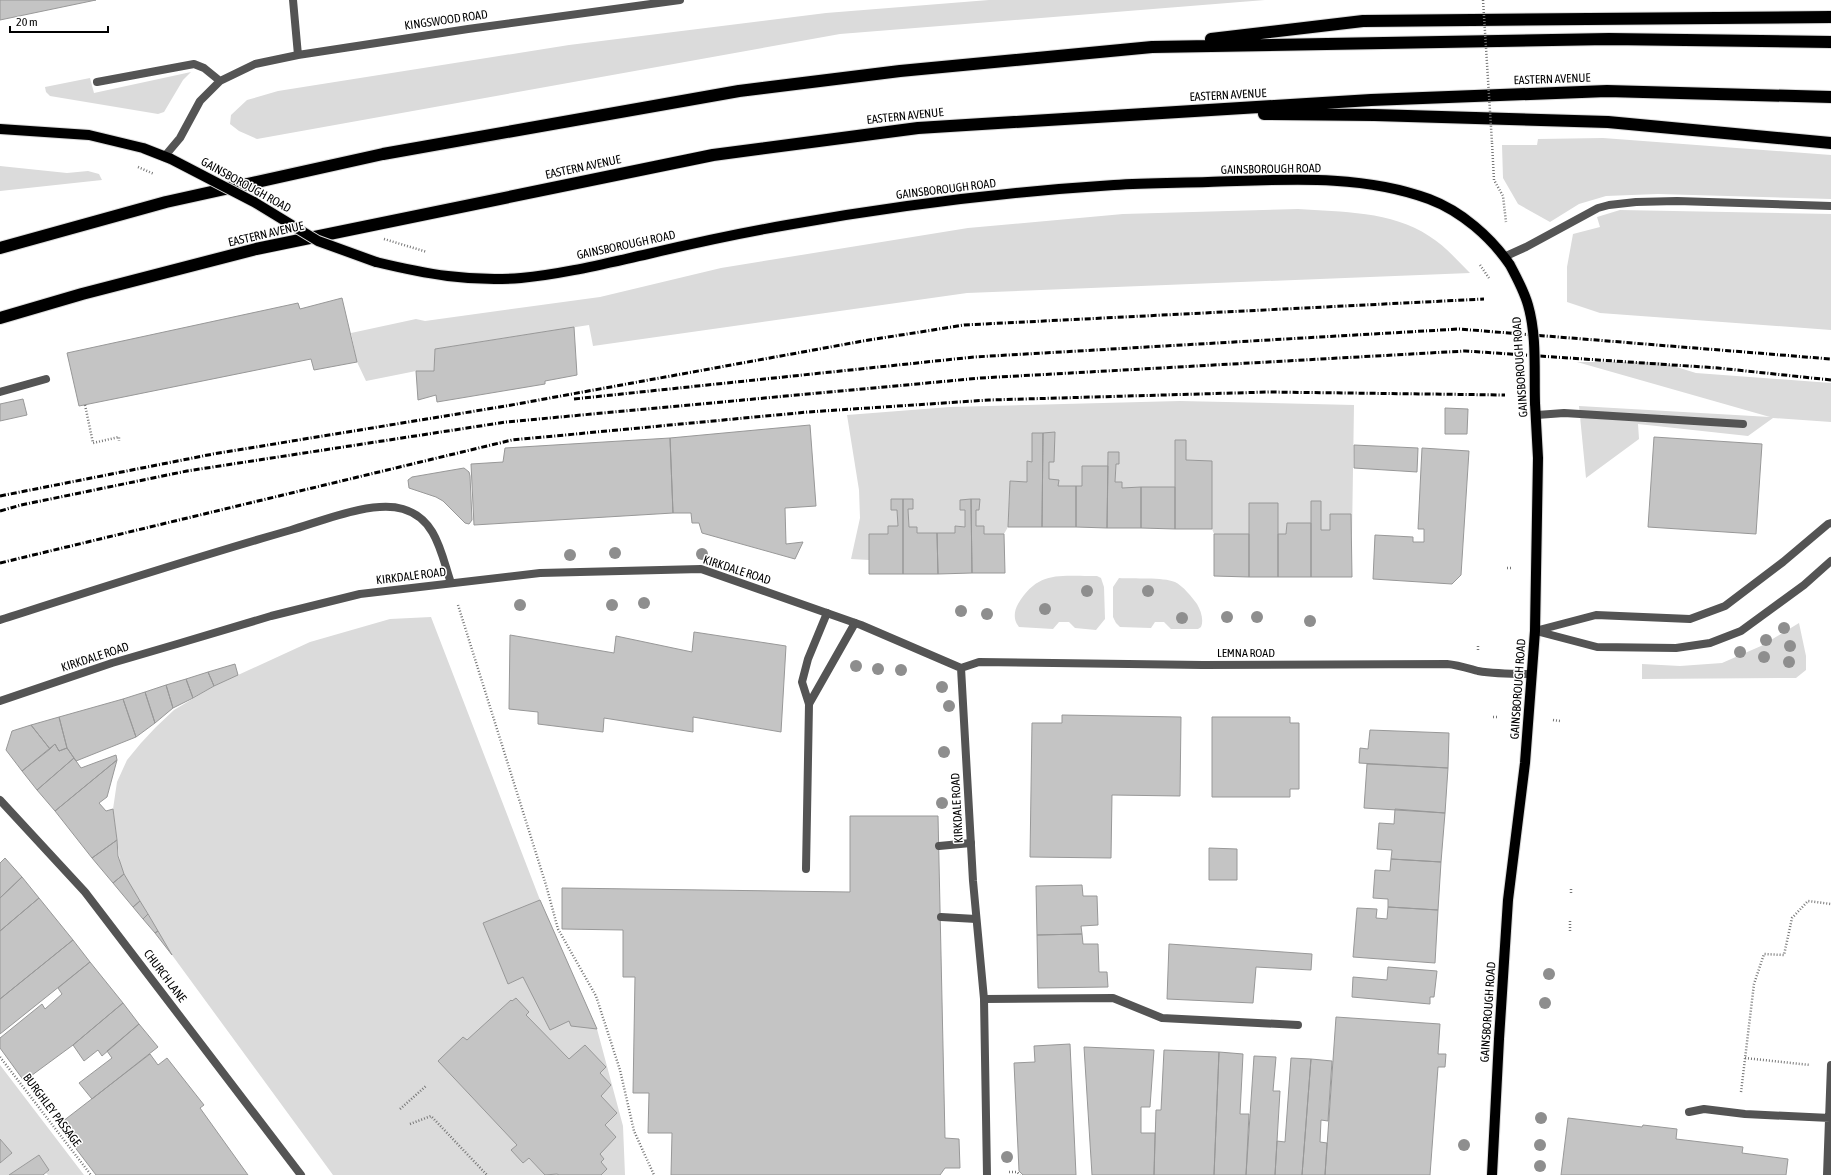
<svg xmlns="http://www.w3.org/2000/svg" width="1831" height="1175" viewBox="0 0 1831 1175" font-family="'Asap Condensed',sans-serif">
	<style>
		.green { fill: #dbdbdb }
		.building { fill: #c4c4c4; stroke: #989898 }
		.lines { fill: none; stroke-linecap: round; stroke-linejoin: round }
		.primary-casing { stroke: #dbdbdb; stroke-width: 12 }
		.highway-casing { stroke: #dbdbdb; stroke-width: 14 }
		.path { stroke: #767676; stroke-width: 2.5; stroke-dasharray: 1 2; stroke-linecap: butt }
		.lane { stroke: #545454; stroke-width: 8 }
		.street { stroke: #545454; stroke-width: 8 }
		.primary { stroke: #000; stroke-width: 10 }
		.highway { stroke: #000; stroke-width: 12 }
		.rail { stroke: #000; stroke-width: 3; stroke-dasharray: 6 2 1 2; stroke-linecap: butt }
		.primary-bridge-casing { stroke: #dbdbdb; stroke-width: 12; stroke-linecap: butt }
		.path-bridge { stroke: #767676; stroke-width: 2.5; stroke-dasharray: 1 2; stroke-linecap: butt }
		.primary-bridge { stroke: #000; stroke-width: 10 }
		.tree { fill: #8e8e8e }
		.labels { text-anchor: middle; stroke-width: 3; stroke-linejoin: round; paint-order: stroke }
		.street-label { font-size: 12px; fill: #000; stroke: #fff }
	</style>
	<rect width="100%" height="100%" fill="#fff"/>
	<path class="green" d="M989,0H1265L840,34L257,139L239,131L230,124L231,115L247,100L278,91L569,45L826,13Z
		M191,72L183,80L164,112L158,114L50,96L46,92L45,87L90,78L94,93Z
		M1603,138L1831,155V199L1658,194L1606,196L1579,204L1550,222L1518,204L1503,178L1502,145H1537L1538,139Z
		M0,166L67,173L88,171L99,174L102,180L0,191Z
		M1298,209C1341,212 1392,211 1429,236C1445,246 1457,260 1470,273L967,293L593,346L589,325L435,349L434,371H416L366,381L357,362L351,333L416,319L425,321L600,297L721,268L968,228L1123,214Z
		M1620,210L1831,214V330L1600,313L1567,302V267L1573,234L1600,227L1597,217Z
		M1577,362H1660L1696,373L1831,383V422L1773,418L1748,436L1638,424L1639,439L1586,478L1579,406L1770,417Z
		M1180,401L1354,405L1352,535L1330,514V530H1321V501H1312L1311,523H1287L1286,534H1278L1249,503V534H1214L1212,529V461L1186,460V440H1175V487L1122,488V482H1115L1116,464H1119V453L1108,452V466H1082V486H1058V480L1049,479V462L1054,461L1055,433H1032V462H1028L1027,482L1010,481L1008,527L1004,534H984V526H976V510H979V499L960,500V510H965V527L956,526L955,533H917V527H909L908,509L913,508V499H892L897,510L898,526H888V534H869V560L851,559L860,518L859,490L847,415L950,407Z
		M1097,576L1101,578L1104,587L1105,619L1096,630L1075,628L1069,622H1059L1053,629L1019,627C1013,620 1014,611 1018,604C1039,569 1062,577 1097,576Z
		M1119,578C1133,579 1163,577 1175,582C1183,586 1192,597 1197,604C1201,611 1204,620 1201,627L1198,629H1171L1164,622H1155L1151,628L1120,627L1116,623L1113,617V587Z
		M431,617L540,900L597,1029L623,1126L625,1175H333L172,955L121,870L113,809L117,782L127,760L141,743L156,727L174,710L214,686L310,642L390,619Z
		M1799,623L1806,656V670L1796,678L1642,679V664L1680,666L1722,663L1761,646Z
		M0,1065L84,1175H48L46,1173L49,1170L39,1155L9,1175H0V1163L12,1153L0,1139Z"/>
	<path class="building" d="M0,0H96L0,20Z
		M342,298L357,362L314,370L311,359L79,406L67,353L298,303L300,309Z
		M574,327L577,375L545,381V384L437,402L436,395L418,400L416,371H434L435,349Z
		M23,399L27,415L0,421V404Z
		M1445,408L1468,409L1467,434H1445Z
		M810,425L816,506L785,508L786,544L803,542L795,559L702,533L699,523H692L691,513H673L670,438Z
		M1055,432L1054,462H1049V479L1059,480L1058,486H1076V527H1042L1043,433Z
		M1032,433H1043L1042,527H1008L1010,481L1027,482V461L1032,462Z
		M1654,437L1762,444L1756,534L1648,527Z
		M670,438L673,513L474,525L471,464L503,462L505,448Z
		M1175,440H1186V460L1212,461V529H1175Z
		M1354,445L1418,448L1417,472L1354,468Z
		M1422,448L1469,451L1461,575L1452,584L1373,579L1375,535L1413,537V542H1424V529H1418Z
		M1108,452H1119V464H1116L1115,482H1122V488L1141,487V528H1107Z
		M1082,466H1108L1107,528L1076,527V486H1082Z
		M464,468L469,472L470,476L472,520L469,524L465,523L443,501L436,497L409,488L408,480L412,477Z
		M1141,487H1175V529L1141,528Z
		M891,499H903V574H869V534H888V526H898L897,510H891Z
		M903,499H913V509H908L909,527H917V533H937L938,574H903Z
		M971,499L972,573L938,574L937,533H955V526L965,527V510H960V500Z
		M971,499H980L979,510H976V526H984V534H1004L1005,573H972Z
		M1311,501H1321V530H1330V514H1351L1352,577H1311Z
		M1249,503H1278V577H1249Z
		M1287,523H1311V577H1278V534H1286Z
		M1214,534H1249V577L1214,576Z
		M694,632L786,646L781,732L693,717V732L604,718L603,732L538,724V712L509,709L510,635L614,653L616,636L692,652Z
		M235,664L238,675L214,686L208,672Z
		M208,672L214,686L193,698L186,679Z
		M186,679L193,698L173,708L166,685Z
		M166,685L173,708L155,723L145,692Z
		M145,692L155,723L136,737L123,699Z
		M123,699L136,737L76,761L67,748L59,717Z
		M1062,715L1181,717L1180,796L1112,795L1111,858L1030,857L1032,723H1062Z
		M59,717L67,748L59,751L55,744L50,749L31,725Z
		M1212,717H1290V723H1299V789H1290V797H1212Z
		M31,725L50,749L22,771L6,750L12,731Z
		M1370,730L1449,733L1448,768L1359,763L1360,748L1368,749Z
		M55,744L59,751L67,748L74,758L37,790L22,771Z
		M116,755L117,760L55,811L37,790L74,758L81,768Z
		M117,760L107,797L99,803L106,811L113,809L117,840L92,858L55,811Z
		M1367,764L1448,768L1445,813L1364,808Z
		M1395,809L1445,813L1441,862L1391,859L1392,850L1377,849L1379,823L1394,824Z
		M850,816H938L945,1138L959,1139L960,1168H945L940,1175H671L672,1133H648L649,1093H633L635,977H623V930L562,929V888L850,892Z
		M117,840L118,856L124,874L113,883L92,858Z
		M1209,848L1237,849V880H1209Z
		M5,858L22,877L0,898V863Z
		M1391,859L1441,862L1438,910L1388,907V899L1373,898L1375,870L1390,871Z
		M124,874L140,901L133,907L113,883Z
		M22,877L39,898L0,931V898Z
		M1082,885L1083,896H1097L1098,925L1081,926L1082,934L1037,935L1036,886Z
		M39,898L73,940L0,999V931Z
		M540,900L597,1029L571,1026L569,1021L550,1030L523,977L508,984L483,923Z
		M140,901L148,914L143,919L133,907Z
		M1388,907L1438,910L1435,963L1353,957L1357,908L1377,909L1376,918L1387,919Z
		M148,914L158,931L155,933L143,919Z
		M158,931L172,955L155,933Z
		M1082,934L1083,944H1098L1099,972H1107L1108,987L1038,988L1037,935Z
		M73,940L90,962L0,1034V999Z
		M1169,944L1312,954L1311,970L1256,967L1253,1003L1167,999Z
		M90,962L123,1003L73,1045L24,1081L0,1048V1038L42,1004L45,1009L62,994L58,988Z
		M1388,967L1437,971L1434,997H1430V1004L1352,997L1353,977L1387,980Z
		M516,998L529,1012L526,1015L569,1059L585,1045L606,1067L600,1073L611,1085L601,1096L617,1113L605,1125L616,1137L600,1154L604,1159L601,1162L607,1169L601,1175H559L557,1174L545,1175L529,1158L523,1163L511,1150L517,1145L438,1061L463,1037L467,1040L511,1000L512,1001Z
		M123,1003L139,1024L102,1056L98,1050L84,1061L73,1045Z
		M1336,1017L1440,1024L1438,1054H1446L1445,1067H1438L1430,1175H1325Z
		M139,1024L158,1047L92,1099L79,1083L112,1058L107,1051Z
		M1070,1044L1076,1175H1023L1019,1171L1014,1063L1035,1062L1034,1046Z
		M1084,1047L1154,1050L1150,1107H1141V1133H1155L1154,1175H1092Z
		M1164,1050L1219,1052L1214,1175H1154L1156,1110H1161Z
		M1219,1052L1243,1054L1240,1114H1249L1246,1175H1214Z
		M150,1054L158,1065L167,1058L204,1105L200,1108L248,1175H96L58,1125Z
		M1254,1056L1276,1057L1273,1091H1280L1275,1175H1246Z
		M1291,1058L1311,1059L1302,1175H1275L1277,1141L1285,1142Z
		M1311,1059L1332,1061L1328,1121L1321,1120L1320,1142L1327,1143L1325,1175H1302Z
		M1568,1118L1642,1127L1643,1125L1677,1129L1676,1139L1743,1147L1742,1153L1788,1159L1786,1175H1561Z
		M0,1139L12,1153L0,1163Z
		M39,1155L49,1170L43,1175H9Z"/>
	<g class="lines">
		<g class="primary-casing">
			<path id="primary" d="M0,129L89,135L143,148L171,159
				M376,262C426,274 469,282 521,278C564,274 607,263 648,254C694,243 740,233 787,225C894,206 1004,192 1114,185C1145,183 1176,183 1208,182C1281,180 1359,173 1429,199C1461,211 1491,237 1510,265
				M1492,1175L1499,1039L1508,900L1525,763L1535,631L1538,458L1535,403"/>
		</g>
		<g class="highway-casing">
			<path id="highway" d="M1211,39L1363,21L1831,17
				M1264,114L1374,115L1608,122L1831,143
				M0,248L166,202L383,154L739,91L900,71L1152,47L1609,39L1831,42
				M0,318L82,294L256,249L713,155L918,128L1371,100L1607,91L1831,97"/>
		</g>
		<path class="path" d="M1492,143L1494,180L1503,196L1506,222
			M85,405L93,443L119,437V441
			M1507,568H1512
			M458,605L546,885L558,929L596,996L620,1070L634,1131L654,1175
			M1478,650V644
			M1493,717H1497
			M1553,720L1560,721
			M1571,893V888
			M1570,931V921
			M0,1057L91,1175
			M1745,1058L1810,1065
			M1741,1092L1754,984L1764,954L1784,955L1792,918L1808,901L1831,904
			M400,1109L426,1086
			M410,1124L431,1116L487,1175
			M1009,1172H1017L1020,1175"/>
		<path class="lane" d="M1504,257L1526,247L1598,208L1609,205L1636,202L1677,201L1831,206
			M0,392L46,379
			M1537,415L1564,413L1743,424
			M0,620C97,589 193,558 291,530C322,521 372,500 403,509C437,519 441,554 451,583
			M1535,631L1596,615L1690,619L1725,606L1783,562L1828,524L1831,523
			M1536,631L1597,647L1676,648L1710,643L1741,631L1804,585L1831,561
			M809,704L855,623
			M939,846L971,843
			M806,869L809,704L802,682L808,659L827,613
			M941,917L976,919
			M984,999L1113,998L1162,1018L1298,1025
			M1689,1112L1704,1109L1745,1114L1830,1118
			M1827,1175L1831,1065"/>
		<path class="street" d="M293,0L298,55
			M97,82L194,64L204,68L220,81
			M164,157L180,138L200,101L220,81L255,64L298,55L468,29L680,0
			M961,668L979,662L1203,665L1447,664C1458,665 1467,668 1478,671C1496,674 1513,674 1532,674
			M961,668L973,881L984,999L987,1175
			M0,701L112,663L177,644L271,616L360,594L540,573L701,569L861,625L961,668
			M0,800L85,892L301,1175"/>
		<use href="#primary" class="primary"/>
		<use href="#highway" class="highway"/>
		<path class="rail" d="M574,399L974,357L1459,329L1831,359
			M0,496L213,454L506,406L863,341L964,325L1484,299
			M0,511L21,505L187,471L506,422L981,378L1465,351L1718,368L1831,380
			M0,563L512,440L808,412L989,400L1269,392L1505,395"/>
		<g class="primary-bridge-casing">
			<path id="primary-bridge" d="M171,159L254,202L318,241L376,262
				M1510,265C1517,278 1524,291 1528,305C1537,336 1534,371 1535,403"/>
		</g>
		<path class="path-bridge" d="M1483,0L1492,143
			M138,167L154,174
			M384,239L427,252
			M1480,265L1489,278"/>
		<use href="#primary-bridge" class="primary-bridge"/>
	</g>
	<g class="tree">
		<circle cx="615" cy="553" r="6"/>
		<circle cx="702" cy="554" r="6"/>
		<circle cx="570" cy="555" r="6"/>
		<circle cx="1087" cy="591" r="6"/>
		<circle cx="1148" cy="591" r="6"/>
		<circle cx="644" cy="603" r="6"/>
		<circle cx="520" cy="605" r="6"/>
		<circle cx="612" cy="605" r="6"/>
		<circle cx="1045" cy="609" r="6"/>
		<circle cx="961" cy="611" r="6"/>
		<circle cx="987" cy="614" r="6"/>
		<circle cx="1227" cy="617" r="6"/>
		<circle cx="1257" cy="617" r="6"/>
		<circle cx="1182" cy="618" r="6"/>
		<circle cx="1310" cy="621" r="6"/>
		<circle cx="1784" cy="628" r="6"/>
		<circle cx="1766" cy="640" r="6"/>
		<circle cx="1790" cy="646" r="6"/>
		<circle cx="1740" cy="652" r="6"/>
		<circle cx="1764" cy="657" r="6"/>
		<circle cx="1789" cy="662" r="6"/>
		<circle cx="856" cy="666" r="6"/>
		<circle cx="878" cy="669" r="6"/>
		<circle cx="901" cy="670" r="6"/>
		<circle cx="942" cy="687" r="6"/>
		<circle cx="949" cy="706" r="6"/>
		<circle cx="944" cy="752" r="6"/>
		<circle cx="942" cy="803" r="6"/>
		<circle cx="1549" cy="974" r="6"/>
		<circle cx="1545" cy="1003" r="6"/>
		<circle cx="1541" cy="1118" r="6"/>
		<circle cx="1464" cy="1145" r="6"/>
		<circle cx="1540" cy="1145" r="6"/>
		<circle cx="1007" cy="1157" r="6"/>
		<circle cx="1540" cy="1166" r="6"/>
	</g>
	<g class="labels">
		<g class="street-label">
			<text transform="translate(446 20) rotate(-8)" y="4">KINGSWOOD ROAD</text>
			<text transform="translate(1552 79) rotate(-2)" y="4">EASTERN AVENUE</text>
			<text transform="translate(1228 95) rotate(-3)" y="4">EASTERN AVENUE</text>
			<text transform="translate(905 116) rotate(-6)" y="4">EASTERN AVENUE</text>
			<text transform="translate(583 167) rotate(-12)" y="4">EASTERN AVENUE</text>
			<text transform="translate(1271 169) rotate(-1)" y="4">GAINSBOROUGH ROAD</text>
			<text transform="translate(246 185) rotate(29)" y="4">GAINSBOROUGH ROAD</text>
			<text transform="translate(946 189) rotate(-7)" y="4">GAINSBOROUGH ROAD</text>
			<text transform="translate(266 234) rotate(-13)" y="4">EASTERN AVENUE</text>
			<text transform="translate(626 245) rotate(-12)" y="4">GAINSBOROUGH ROAD</text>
			<text transform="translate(1520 367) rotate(-94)" y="4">GAINSBOROUGH ROAD</text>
			<text transform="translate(737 570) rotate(18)" y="4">KIRKDALE ROAD</text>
			<text transform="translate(411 576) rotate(-7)" y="4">KIRKDALE ROAD</text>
			<text x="1246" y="657">LEMNA ROAD</text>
			<text transform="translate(95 657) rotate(-18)" y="4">KIRKDALE ROAD</text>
			<text transform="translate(1518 689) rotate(-86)" y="4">GAINSBOROUGH ROAD</text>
			<text transform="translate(957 808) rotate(-93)" y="4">KIRKDALE ROAD</text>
			<text transform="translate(165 976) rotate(53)" y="4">CHURCH LANE</text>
			<text transform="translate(1488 1012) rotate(-86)" y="4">GAINSBOROUGH ROAD</text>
			<text transform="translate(52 1110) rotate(53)" y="4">BURGHLEY PASSAGE</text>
		</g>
	</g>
	<path d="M10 26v6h98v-6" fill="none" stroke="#000000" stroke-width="2"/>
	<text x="16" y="26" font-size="12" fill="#000000" stroke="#ffffff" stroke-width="3" paint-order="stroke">20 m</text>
</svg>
